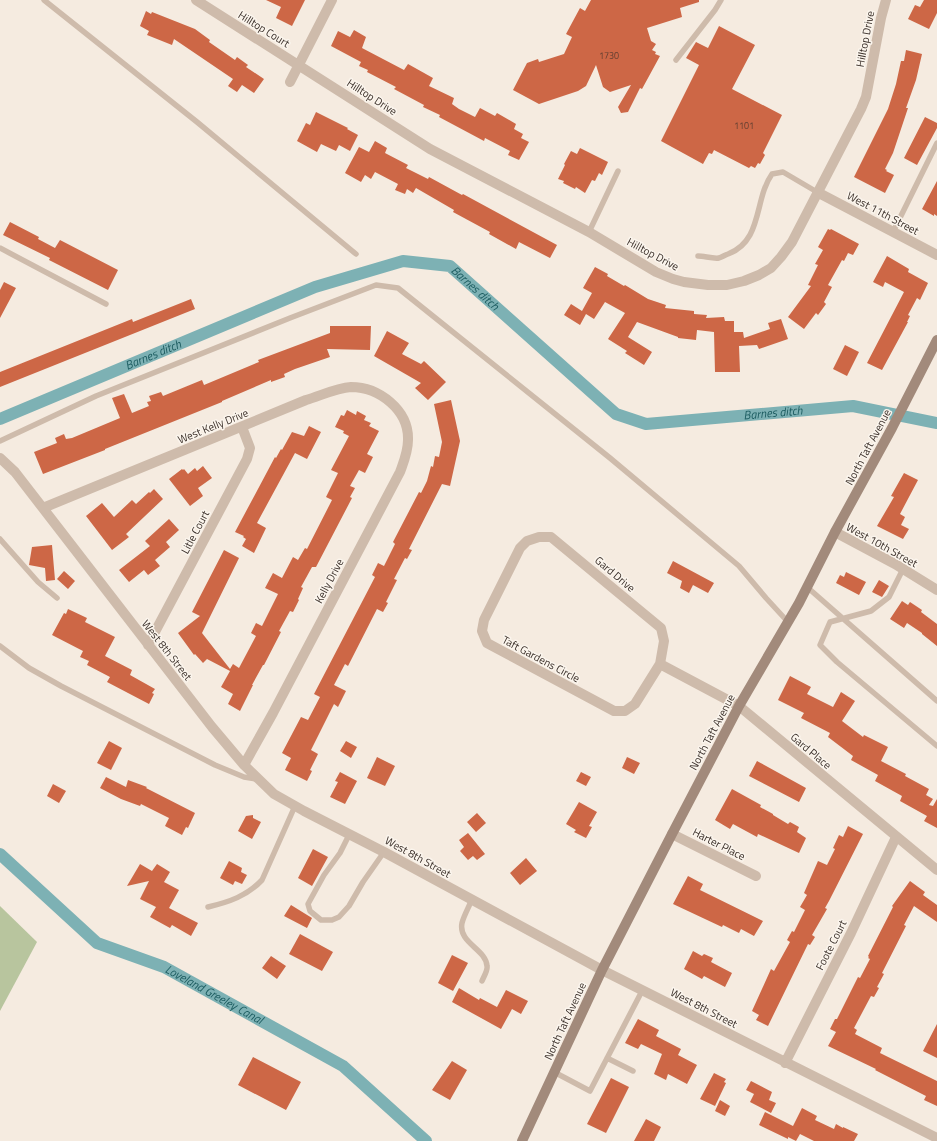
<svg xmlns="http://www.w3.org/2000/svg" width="937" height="1141" viewBox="0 0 937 1141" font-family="'Titillium Web',sans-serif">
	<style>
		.green { fill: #b8c59e }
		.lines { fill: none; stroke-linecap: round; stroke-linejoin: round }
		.canal { stroke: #7db1b4; stroke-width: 12 }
		.building { fill: #cd6746 }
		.service { stroke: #cebbab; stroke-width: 5.5 }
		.minor { stroke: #cebbab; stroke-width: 10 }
		.secondary { stroke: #a28a7b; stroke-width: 10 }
		.labels { text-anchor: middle; stroke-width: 3; stroke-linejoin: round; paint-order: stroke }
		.number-label { font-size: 9px; fill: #603e31 }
		.street-label { font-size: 11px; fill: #3b302a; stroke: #fbf5ed }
		.water-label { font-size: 12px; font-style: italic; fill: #1c5c60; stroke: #fbf5ed }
	</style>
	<rect width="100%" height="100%" fill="#f5ebe0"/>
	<path class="green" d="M0,906L37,942L0,1011Z"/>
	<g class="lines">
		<g class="canal">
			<path id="s1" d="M0,419L315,287L403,261L450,266L616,414L646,424L853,406L937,423"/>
			<path id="s2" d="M0,854L97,943L164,967L343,1066L426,1141"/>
		</g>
	</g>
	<path class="building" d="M266,0H305L292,26L276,18L281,7Z
		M591,0H699V2L680,8L682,17L647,28L651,41L656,44L652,50L656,52L655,54L660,56L642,89L640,88L628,112L621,113L618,107L631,85L610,92L603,87L596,65L586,86L578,91L539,104L513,90L527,63L538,59L539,62L564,54L572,37L566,34L580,8L585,11Z
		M924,0H937V13L929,29L908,19L915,5L920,7Z
		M146,11L151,14L152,12L195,29L210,40L209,42L235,60L237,57L248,65L246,67L264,79L254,93L242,85L237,92L228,86L233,79L174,39L172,45L147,35L149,31L140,26Z
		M719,26L755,45L732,89L782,115L763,153L765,155L760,164L758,163L755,168L751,166L749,168L714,150L712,154L709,153L703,164L661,141L699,65L686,58L696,42L708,48Z
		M354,30L366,37L362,48L404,70L408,64L433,78L429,86L454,98L452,104L459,109L475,117L480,108L495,116L497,113L516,124L514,129L523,134L521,138L529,142L519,160L508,155L510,151L485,138L484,141L439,117L440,115L423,107L424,105L394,89L396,87L367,72L368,70L359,66L361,62L331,46L338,31L350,37Z
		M906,50L922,54L916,80L906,108H908L893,153L885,169L887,170L886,171L894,175L885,193L854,177L888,109L896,84L901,61H904Z
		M316,112L348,128L347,129L358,135L350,151L339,145L336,151L321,144L317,152L297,141L306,123L310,125Z
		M925,117L937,123V128L917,165L904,158Z
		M375,141L387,148L385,153L408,165L406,168L428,179L429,177L462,195L463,194L557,245L550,258L519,242L516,249L489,234L490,232L453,212L454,210L416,188L413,193L407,189L405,194L395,190L398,184L375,172L371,179L365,175L361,182L345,173L359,147L369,152Z
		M580,148L608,162L602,175L599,173L595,181L592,180L585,193L576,187L575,189L563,183L564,181L558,179L565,165L564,164L571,151L577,154Z
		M937,181V216L934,214V216L922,209Z
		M10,222L39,237L38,239L55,248L60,240L118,270L108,290L49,260L50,258L3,235Z
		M828,229L830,230L831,229L859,244L853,255L848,253L844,261L842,260L828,285L832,287L824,302L826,304L818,315L816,313L804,329L788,317L811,286L808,285L818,265L815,264L823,250L818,247Z
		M887,256L909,269L908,272L928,283L920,300L917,298L908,315L910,316L907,322H908L882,370L867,363L904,292L885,282L883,287L873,282Z
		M595,267L608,274L607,276L624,286L625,285L648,299L666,305L665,308L694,311V314L707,315L706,318L724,317L725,321H734V332H743L744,338L770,329L768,323L781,319L788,339L759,349L757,345L739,346L740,372H715L714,332L697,330L696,340L678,338V337L637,322L628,337L652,352L644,365L625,353L627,351L608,339L625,313L605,302L594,319L586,314L580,325L564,315L571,304L582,311L592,293L583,288Z
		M4,282L16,288L0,318V290Z
		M191,299L195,309L0,387V372L132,319L133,322Z
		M330,326H371L370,350L327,349L330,357L295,369L284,374L285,377L271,382V380L222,401V402L105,449V450L43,474L34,452L57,443L55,438L64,434L66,439L72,438L120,418L112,398L124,394L132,413L149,406L147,402L151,401L149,396L161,392L163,396L202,380L204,385L259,362L258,360L330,333Z
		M387,331L409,343L402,354L421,364L424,361L446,382L428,400L415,388L421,383L374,356Z
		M845,345L859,352L847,376L833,369Z
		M451,400L460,441L450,486L442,484L409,549L412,550L407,559L405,558L394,579L397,580L386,602L388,603L383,612L377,609L348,666L345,664L334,685L346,691L338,707L334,704L311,750L318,754L310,770L312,771L307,781L285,770L291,758L282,753L301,717L308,720L320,697L314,694L375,577L372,575L378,563L384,566L395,544L393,542L419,492L421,493L427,481L431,466L433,467L435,456L439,457L442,442L434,404Z
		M347,410L356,415L357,411L366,416L364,420L371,423L369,426L379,431L367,454L373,457L365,473L359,470L350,486L355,488L350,497L352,498L316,567H312L301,587L303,588L298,599L299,600L293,612L290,611L279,631L281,632L264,665H263L252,685H253L240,711L228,704L233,694L221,687L230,671L207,659L203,663L195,654L194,655L178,633L200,616L192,612L224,550L239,558L202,633L230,669L233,664L239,668L256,636L251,633L256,623L262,626L278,594L265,588L273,573L282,578L293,557L298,560L305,548L307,549L332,500L326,497L338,473L331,470L349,436L343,433L344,431L335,427L341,415L344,416Z
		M309,426L321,432L307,459L295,453L257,523L266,528L254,553L242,546L246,539L243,537L244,536L235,532L275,457L276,458L281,449L282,450L292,432L304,436Z
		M203,466L212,478L198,488L203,496L190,506L169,479L182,469L183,470L184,469L188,474L195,468L197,471Z
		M904,473L918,480L900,514L905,517L901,525L909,529L903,539L877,526L894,497L891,496Z
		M154,489L163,499L126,534L129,537L112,550L86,516L102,503L114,517L132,500L136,504L149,492L150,493Z
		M169,519L179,530L166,542L170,547L155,560L160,566L148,575L144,570L129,582L119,570L150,546L145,541Z
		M52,545L55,580L46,581L45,568L29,565L32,547Z
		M673,561L714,583L708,593L693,585L689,593L680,588L682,581L667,573Z
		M64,571L75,581L68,589L57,579Z
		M846,572L866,582L859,595L836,583L840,575L844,577Z
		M879,580L889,586L882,597L872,592Z
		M902,601L908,605L910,602L922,610L921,612L937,624V646L922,634V633L907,623L904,628L890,619Z
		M68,609L87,618L85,622L115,637L105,656L132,670L130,675L155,689L152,693L154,694L149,704L107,682L110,677L87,665L89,661L80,657L83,651L52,635L64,613L66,614Z
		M790,676L811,687L807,694L833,707L841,692L855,701L842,721L863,737L864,735L888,747L881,761L906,774L905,776L929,789L926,795L933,799L929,805L933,806L937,799V828L924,821L927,816L900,801L902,796L875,781L878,775L851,760L853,756L828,737L830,733L801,718L804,713L778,700Z
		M109,741L122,748L111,770L97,763Z
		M346,741L357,747L351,758L340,751Z
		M377,757L395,766L385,786L367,778Z
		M627,757L640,763L634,774L622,768Z
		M757,761L806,788L799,802L749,776Z
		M340,772L357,781L345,804L330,797L338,782L335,781Z
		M581,772L591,777L586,786L576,781Z
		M106,777L126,787L128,780L147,787L146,788L195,813L188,828L186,827L182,835L165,826L169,818L141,804L140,806L121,799L100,788Z
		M53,784L66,791L59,803L47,796Z
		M732,789L761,805L760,807L773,814V815L788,824L790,822L799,827L797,832L806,838L799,853L758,834L757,837L733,824L730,829L715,820Z
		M579,802L597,812L589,826L592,827L586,838L574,832L576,830L566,824Z
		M477,813L486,823L476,832L467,822Z
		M253,815V818L261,822L252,839L238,831L246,816Z
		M848,826L863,834L829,901L825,908L827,909L812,935L815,937L810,945L808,944L768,1026L756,1020L759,1015L752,1011L771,969L774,971L790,942L787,940L792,931L794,932L805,910L800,907L807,895L804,893L818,861L827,865L835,849L833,848L839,835L843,837Z
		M468,833L485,854L477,860L473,856L468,860L460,851L464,847L459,840Z
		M313,849L328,857L312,886L298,878Z
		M526,858L537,871L520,885L510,873Z
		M229,861L242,868L241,872L247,875L242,884L235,881L233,885L220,878Z
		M140,864L152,871L157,864L170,872L164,882L179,890L169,908L198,923L191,936L172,925L170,928L150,917L156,907L140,899L149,881L127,886Z
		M688,876L703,884L700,890L763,921L754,936L741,929L739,933L723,925L722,927L673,904Z
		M910,881L925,892L923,895L937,905V922L914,906L904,925L906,926L882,973L884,974L877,987L879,988L874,997L871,996L854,1028L857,1030L855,1034L882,1048L880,1053L937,1081V1106L924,1100L926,1096L924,1095L875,1070L876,1069L828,1046L836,1032L830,1029L835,1019H837L858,977L860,978L870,959L868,958L869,957L868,956L893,907L892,906Z
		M291,905L312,918L307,928L284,916Z
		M300,934L333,952L322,971L289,954Z
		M693,951L702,956L704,954L713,958L711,962L732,973L725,987L704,976L702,979L684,969Z
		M452,955L468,963L453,991L438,983Z
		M271,956L286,966L277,979L262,968Z
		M459,988L479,1000L480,998L497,1007L506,990L528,1001L521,1014L512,1009L501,1029L452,1002Z
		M638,1019L659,1030L656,1036L681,1049L678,1055L697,1065L687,1084L668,1074L666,1080L654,1074L662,1054L641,1044L638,1049L625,1043Z
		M937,1024V1058L923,1051Z
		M253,1057L301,1082L286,1110L238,1085Z
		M452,1061L467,1070L450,1100L432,1090Z
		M714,1073L726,1079L724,1082L726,1083L715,1106L700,1099Z
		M611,1078L629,1087L606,1133L587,1124Z
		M751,1081L772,1092L769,1100L776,1103L771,1113L750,1102L754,1094L746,1090Z
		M720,1100L730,1106L725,1116L715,1111Z
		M802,1108L817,1116L815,1120L834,1129L836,1124L843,1128V1127L858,1134L854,1141H814L800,1134L796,1141L788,1137V1139L759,1125L765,1112L793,1126Z
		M646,1119L661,1127L654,1141H634Z"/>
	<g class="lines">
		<path class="service" d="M44,0L197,122L356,254
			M676,60L715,10L721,0
			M589,232L618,171
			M893,232L937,143
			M0,248L106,304
			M698,256C704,256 713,259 719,258C722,257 725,255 728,254C763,241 754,199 772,174L783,172L817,192
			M0,441L96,396L290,318L376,285L398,288L610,458L739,566L766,598L788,622
			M0,539L38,582L57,598
			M903,569L889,597L871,611L830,622L820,645L837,662L937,746
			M807,587L937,701
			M0,646L29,668L61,686L215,765L244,777L257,779
			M350,833L340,853L324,875L308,904L310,911L321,920H332L339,917L349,906L363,882L384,852
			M472,899C469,907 464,915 462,923C458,943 486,949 487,966C488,970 484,976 482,981
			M208,907C229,902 247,896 262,880L295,806
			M607,1058L633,1071
			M554,1072L590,1091L642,991"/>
		<path class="minor" d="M196,0L430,149L589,232L656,272L673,279L684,282L708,285H727L744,281L759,275L771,268L781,257L792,242L861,109L866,97L881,18L886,0
			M290,82L332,0
			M817,192L937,255
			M0,458L15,472L212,727L244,765L274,794L304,811L384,852L602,970L937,1138
			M43,508L306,400C320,396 336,388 351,387C379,387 409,410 408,440C408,452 404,461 400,472L273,713L244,765
			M835,532L895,564L937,590
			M539,537H551L661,628L664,641L660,664L635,704L625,711H614L487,643L482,631L484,620L520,548L527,541Z
			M148,645L247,459L250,448L242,427
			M660,664L739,706L937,870
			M672,834L756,876
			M785,1063L851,933L896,837"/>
		<path class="secondary" d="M522,1141L602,970L672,834L739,706L799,603L835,532L892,428L937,340"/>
	</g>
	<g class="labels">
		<g class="number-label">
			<text x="609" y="59">1730</text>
			<text x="744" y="129">1101</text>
		</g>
		<g class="street-label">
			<text transform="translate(264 29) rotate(32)" y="4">Hilltop Court</text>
			<text transform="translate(865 39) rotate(-79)" y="4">Hilltop Drive</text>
			<text transform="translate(372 97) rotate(33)" y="4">Hilltop Drive</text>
			<text transform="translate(883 213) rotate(28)" y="4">West 11th Street</text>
			<text transform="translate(653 254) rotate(28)" y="4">Hilltop Drive</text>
			<text transform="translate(213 426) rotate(-22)" y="4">West Kelly Drive</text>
			<text transform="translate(868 447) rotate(-62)" y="4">North Taft Avenue</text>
			<text transform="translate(195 532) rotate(-62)" y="4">Litle Court</text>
			<text transform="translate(882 545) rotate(29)" y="4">West 10th Street</text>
			<text transform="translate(615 574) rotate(40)" y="4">Gard Drive</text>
			<text transform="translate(329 581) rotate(-62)" y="4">Kelly Drive</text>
			<text transform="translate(167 650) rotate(52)" y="4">West 8th Street</text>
			<text transform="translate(541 659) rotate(28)" y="4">Taft Gardens Circle</text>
			<text transform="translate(712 732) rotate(-62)" y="4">North Taft Avenue</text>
			<text transform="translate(811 751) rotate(40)" y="4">Gard Place</text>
			<text transform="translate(719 844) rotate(27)" y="4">Harter Place</text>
			<text transform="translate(418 857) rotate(29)" y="4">West 8th Street</text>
			<text transform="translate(831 945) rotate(-63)" y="4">Foote Court</text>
			<text transform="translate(704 1008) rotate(27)" y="4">West 8th Street</text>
			<text transform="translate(565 1021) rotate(-65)" y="4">North Taft Avenue</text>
		</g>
		<g class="water-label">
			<text dy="4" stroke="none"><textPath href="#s1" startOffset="514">Barnes ditch</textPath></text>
			<text dy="4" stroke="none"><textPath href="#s1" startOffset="166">Barnes ditch</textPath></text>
			<text dy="4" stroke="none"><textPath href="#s1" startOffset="862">Barnes ditch</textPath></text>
			<text dy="4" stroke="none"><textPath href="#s2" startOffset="260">Loveland Greeley Canal</textPath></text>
		</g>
	</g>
</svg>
